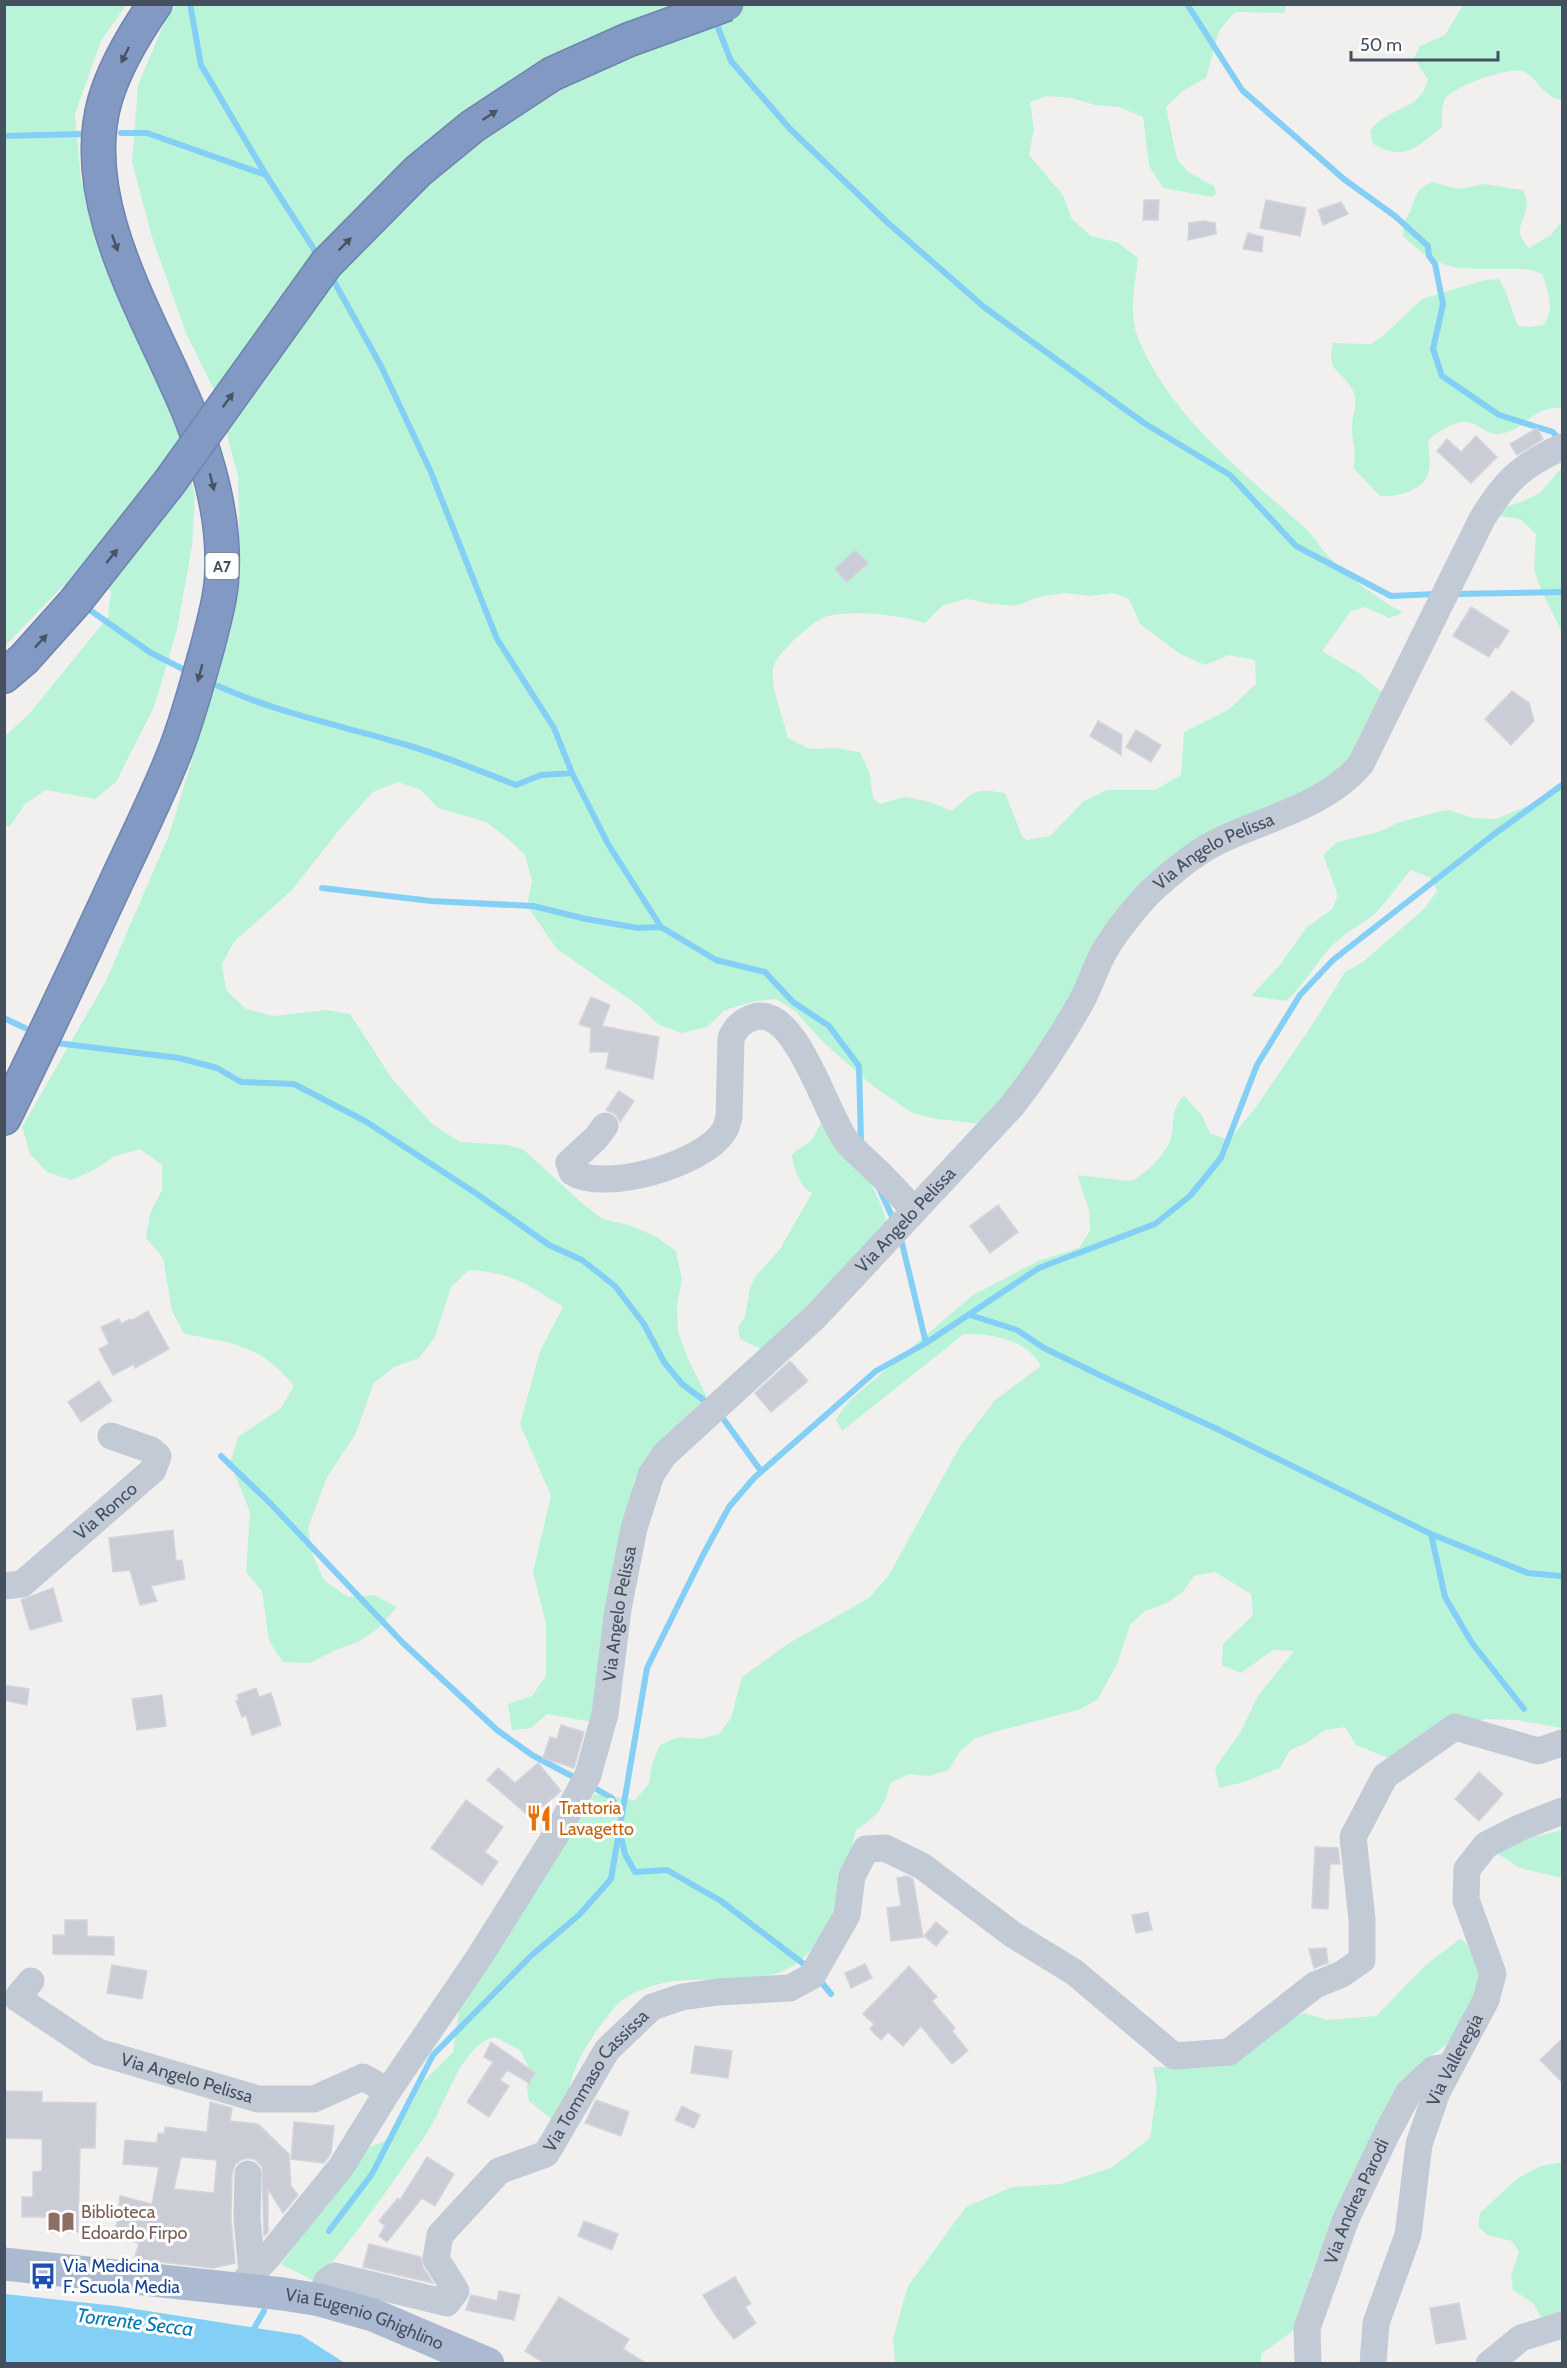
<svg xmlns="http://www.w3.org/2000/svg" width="1567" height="2368" viewBox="0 0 1567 2368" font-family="Cabin,sans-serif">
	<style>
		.green { fill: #baf4d8; fill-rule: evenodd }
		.water { fill: #83cff5 }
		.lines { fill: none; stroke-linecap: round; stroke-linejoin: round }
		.stream { stroke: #83cff5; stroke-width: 6 }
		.building { fill: #cbcdd6; stroke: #d3d4dc; stroke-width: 1.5; fill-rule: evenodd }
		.highway-casing { stroke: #6d84af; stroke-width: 36 }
		.minor { stroke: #c2cad6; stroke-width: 27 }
		.major { stroke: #acbad1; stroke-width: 33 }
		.highway { stroke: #829ac3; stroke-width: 33 }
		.highway-bridge-casing { stroke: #6d84af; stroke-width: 36; stroke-linecap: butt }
		.highway-bridge { stroke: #829ac3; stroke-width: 33 }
		.oneway { fill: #485464 }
		.labels { text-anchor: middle; stroke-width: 6; stroke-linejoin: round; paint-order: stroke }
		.shield { fill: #fff; stroke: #7d848f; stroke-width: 1.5 }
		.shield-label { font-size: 16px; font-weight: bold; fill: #45505f }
		.street-label { font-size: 18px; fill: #45505f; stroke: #fff }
		.food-label { font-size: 18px; fill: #c56008; stroke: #fff; text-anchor: start }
		.education-label { font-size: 18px; fill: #785e54; stroke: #fff; text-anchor: start }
		.transit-label { font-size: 18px; fill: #164399; stroke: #fff; text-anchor: start }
		.water-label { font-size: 20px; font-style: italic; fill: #007ab7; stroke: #fff }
	</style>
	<rect width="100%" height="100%" fill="#f2f0ef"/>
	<path class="green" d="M5,5H126L101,41L75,114L81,181L178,426L195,495L192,546L177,630L154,707L116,782L95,799L46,790L25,804L10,826H5V736L29,714L108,617L111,591L88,582L63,586L5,646Z
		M176,5H1287L1284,13L1235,12L1219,31L1206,78L1184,90L1166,107L1177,159L1188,172L1214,186L1216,193L1212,197L1163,188L1149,166L1143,117L1119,107L1095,105L1072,98L1047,96L1030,102L1034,129L1029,155L1063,195L1072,219L1091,236L1117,242L1138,258C1135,285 1128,315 1139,340C1172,419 1245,473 1307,530C1316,538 1321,550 1330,558C1352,580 1376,597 1403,613L1389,618L1365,607L1351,611L1322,651L1359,673L1387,696L1341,774L1195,844L1065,1008L1006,1099L983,1124L936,1119L912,1113L873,1086L824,1043L795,1011L776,999L756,1001L725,1010L707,1027L682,1033L659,1025L639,1006L557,949L527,906L532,881L525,855L507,838L486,822L438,808L421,790L398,782L373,792L339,830L292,890L234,942L222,964L226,990L246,1009L273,1016L326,1010L350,1014L393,1080L432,1124L460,1142L509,1145L524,1150L583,1204L603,1219L629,1225L655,1236L676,1251L682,1279L677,1305L678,1331L687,1357L707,1397L652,1448L634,1481L592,1722L547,1714L531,1728L512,1730L508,1704L532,1696L546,1676V1624L533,1572L551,1496L520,1424L540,1351L563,1307C527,1284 514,1273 469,1270L451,1287L435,1337L419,1358L394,1367L374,1383L355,1435L327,1477L308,1528L313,1556L324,1580L348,1597L374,1595L397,1607L379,1628L358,1642L333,1651L310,1663L283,1662L269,1641L262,1591L246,1572L250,1512L230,1463L238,1437L281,1408L294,1386C260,1345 234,1343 184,1334L172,1311L163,1258L146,1238L150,1213L162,1190V1165L140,1149L115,1156L94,1170L71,1180L47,1172L30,1154L22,1127L106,981L169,835L213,691L240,580L238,476L216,394L186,333L152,237L132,162L138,85L167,16ZM1065,593L1090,596L1113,593L1129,599L1140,624L1180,654L1205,665L1229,655L1255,660L1256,684L1228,710L1184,732L1181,775L1155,790H1107L1084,801L1050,836L1026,840L1022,836L1005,793C973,788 976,790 952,811L930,802L905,797L880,804L873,798L870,774L860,752L835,748L810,749L788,738C784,718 768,684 774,665C777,657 788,646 794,640C804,632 816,619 828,616C856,610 898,615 925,623L943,605L967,599L992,604L1016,606L1039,597Z
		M1463,5H1562V100C1541,96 1536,75 1522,71C1508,67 1451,87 1445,99C1441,106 1442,119 1442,127C1416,147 1406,162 1373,144L1370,131C1387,106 1419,113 1428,80L1414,58L1420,46L1445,35Z
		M1432,182L1459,189L1484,184L1523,190C1525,194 1527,200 1527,204C1525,224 1511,228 1529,248L1551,235L1562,221V407C1556,408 1546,408 1540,412C1525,420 1518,431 1500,434C1489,435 1483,428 1474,424C1457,417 1441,431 1428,440C1430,464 1435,482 1408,492C1398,495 1391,497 1380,496L1353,468C1358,450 1351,443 1352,427C1352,414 1359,404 1353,391C1343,369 1325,374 1333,343L1371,344L1383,336L1422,299L1485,280L1499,279L1505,290L1518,326L1530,327L1544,325C1555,306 1548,295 1543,275C1530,268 1520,269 1506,269C1457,269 1440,272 1403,236V223L1410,212L1414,200L1420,189Z
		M1562,467V633L1541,590L1534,569L1536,534L1520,519L1500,516L1502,508L1521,502L1540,493Z
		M1562,788V1728L1516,1720L1485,1719L1418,1740L1388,1758L1356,1745L1345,1727L1325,1730L1308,1742L1290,1750L1280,1768L1241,1783L1219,1788L1215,1768L1240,1733L1258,1696L1294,1651L1273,1650L1241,1673L1222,1665L1223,1644L1253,1615L1251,1594L1215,1572L1194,1576L1182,1593L1165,1604L1145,1611L1130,1625L1117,1664L1098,1699L1081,1709L994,1732L974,1739L959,1753L949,1770L929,1776L909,1774L890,1783C884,1809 878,1815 856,1830C844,1878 831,1960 774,1974C748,1981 718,1979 692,1980C669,1980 637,1987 619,2003C606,2015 582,2051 576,2067C568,2085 568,2108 554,2121L529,2101L527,2090L529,2068L520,2050L495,2037C467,2043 451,2086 439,2111C430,2131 415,2150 402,2169C375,2208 347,2245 316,2282L281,2264L367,2148L387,2140L401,2124L423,2082L453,2052L459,2011L573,1820L595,1794L635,1800L649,1784L652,1764L660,1745L679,1737L700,1739L719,1734L731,1718L742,1677L789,1643L869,1598L889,1575L960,1446L995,1400L1041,1366C1028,1340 991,1333 964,1334L842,1431L836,1419L848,1402L973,1295L1038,1261L1079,1248L1090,1231L1089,1210L1077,1175L1129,1181C1143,1178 1165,1154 1170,1141C1175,1125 1170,1108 1184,1096L1202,1115L1210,1133L1229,1140L1256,1107L1316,1019L1345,972L1363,962L1425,908L1437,891L1431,878L1411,870C1397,885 1387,903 1372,916C1361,925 1348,931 1337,941C1317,959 1307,983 1286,1001L1251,996L1279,966L1306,928L1332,909L1337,897L1336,890L1323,855L1337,842L1379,832L1397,823L1437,812L1449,810L1473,818L1496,819L1539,801Z
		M824,1120L861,1162L882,1207L888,1227L763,1350L740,1339L738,1327L745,1317L750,1287L756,1276L780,1249L812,1193C801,1189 793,1167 792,1155C798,1147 807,1146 813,1138C817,1132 818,1126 824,1120Z
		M1562,1830V1878L1520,1868L1498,1854L1523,1840Z
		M1460,1939C1468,1943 1470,1948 1474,1956C1496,1996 1462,2037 1429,2057L1320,2253L1310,2276V2301L1296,2329L1261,2354V2363H895L893,2338L908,2286L966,2207L1012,2187L1061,2184L1111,2168L1150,2138L1157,2090L1153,2067L1195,2066L1304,2013L1327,2020L1376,2016L1428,1963Z
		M1562,2162V2312L1542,2319L1533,2303L1513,2290L1511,2276L1519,2252L1512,2241L1487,2235L1478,2226L1480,2213L1518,2178L1541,2166Z"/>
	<path class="water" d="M5,2294L116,2306L301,2335L345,2363H5Z"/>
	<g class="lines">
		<path class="stream" d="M190,4L201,65L266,175L319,257
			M1187,4L1242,90L1345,180L1395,216L1428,246L1429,256L1435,264L1443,304L1433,349L1442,376L1499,415L1553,432L1560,441
			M715,20L731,61L791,130L888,223L984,307L1144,423L1230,475L1296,546L1391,596L1437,594
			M121,133H147L266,175
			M4,136L80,134
			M331,276L381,366L430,470L497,639L554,728L572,773L608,844L661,927L716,960L765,972L793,1002L829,1026L859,1066L861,1143
			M1454,594L1562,592
			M87,608L151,653L185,670
			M218,686C280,714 343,726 407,745C444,756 480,771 516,785L541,775L572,773
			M322,888L431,901L533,906L586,919L638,928L661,927
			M4,1018L25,1028
			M56,1043L179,1058L217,1068L241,1082L294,1084L365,1121L477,1194L549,1245L582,1260L615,1286L644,1324L664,1362L682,1384L709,1404
			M879,1188L895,1223
			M900,1235L926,1343
			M970,1315L1017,1330L1044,1348L1110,1380L1215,1428L1431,1534L1528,1573L1562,1576
			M719,1413L761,1471
			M221,1456L269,1502L403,1643L497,1730L532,1755L579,1780
			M1431,1534L1445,1597L1472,1643L1524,1709
			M591,1786L612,1798L620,1815
			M620,1833L625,1854L635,1872L667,1870L721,1901L809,1968
			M818,1978L831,1994
			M329,2231L372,2174L433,2055L532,1955L579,1915L611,1879L647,1668L703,1555L729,1507L754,1478L876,1371L926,1343L1039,1268L1155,1224L1190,1196L1221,1158L1257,1065L1300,995L1333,960L1493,835L1562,785
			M251,2334L264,2311"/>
	</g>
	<path class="building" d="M1144,200H1159L1158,220H1143Z
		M1266,200L1306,208L1300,236L1260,228Z
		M1341,202L1348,214L1323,225L1318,210Z
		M1204,221L1215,223L1216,234L1188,240L1189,223Z
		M1248,233L1263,237L1262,252L1243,249Z
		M1537,428L1543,439L1517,455L1510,444Z
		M1476,436L1497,457L1471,483L1437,451L1447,439L1461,452Z
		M855,550L868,563L847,582L835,569Z
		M1471,607L1509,631L1498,648L1495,647L1489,657L1453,636Z
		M1512,691L1529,703L1534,721L1511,745L1485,719Z
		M1098,721L1122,735L1121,755L1090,736Z
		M1136,730L1161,745L1151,762L1126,747Z
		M591,997L610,1005L602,1026L659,1037L653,1079L606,1068L609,1052H590L591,1028L579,1024Z
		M619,1091L634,1101L620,1122L615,1114L606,1110Z
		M998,1205L1018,1232L990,1253L970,1226Z
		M148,1311L169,1349L135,1368L134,1364L113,1375L99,1349L109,1344L101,1327L119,1319L121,1324L130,1319L131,1321Z
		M790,1361L808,1381L771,1412L755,1393Z
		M99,1381L112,1401L81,1422L68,1402Z
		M173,1530L176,1561L182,1560L185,1579L151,1586L157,1601L140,1605L130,1570L113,1572L109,1538Z
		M53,1588L62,1621L30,1630L21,1600Z
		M4,1685L29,1689L27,1705L4,1700Z
		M256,1688L259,1697L271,1693L281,1725L252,1735L246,1715L242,1717L236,1701L239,1700L237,1695Z
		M162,1695L166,1726L137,1730L132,1699Z
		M561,1725L584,1732L574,1768L543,1758L550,1737L557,1739Z
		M538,1763L561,1791L530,1817L487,1780L498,1768L515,1783Z
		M1479,1772L1503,1794L1479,1821L1455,1799Z
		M466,1800L503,1827L485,1852L498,1862L482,1885L431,1848Z
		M1315,1847L1338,1848L1340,1864H1330L1328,1909L1312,1908Z
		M907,1876L913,1879L923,1937L891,1941L887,1908L901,1906L897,1878Z
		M1148,1912L1152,1930L1136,1933L1132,1915Z
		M65,1920H87V1936L114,1937V1955L53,1954V1935H65Z
		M936,1922L948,1932L936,1946L924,1936Z
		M1326,1948L1328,1963L1314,1968L1309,1949Z
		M865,1964L872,1978L851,1988L845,1973Z
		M112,1965L147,1971L142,1999L107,1993Z
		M909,1966L937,1997L932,2001L955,2028L952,2031L968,2051L952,2064L921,2026L903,2046L888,2032L881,2040L870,2029L874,2024L863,2014Z
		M1563,2038V2083L1540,2060Z
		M491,2042L535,2073L529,2083L507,2070L500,2080L509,2086L489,2117L467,2102L493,2062L484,2057Z
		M695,2046L732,2051L728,2078L691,2073Z
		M4,2091L42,2092V2102L96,2103L95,2148H80L78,2232H52V2217H22V2197H33V2172L42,2171V2139L4,2138Z
		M596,2100L629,2112L621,2136L585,2123Z
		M210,2102L232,2108L230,2121L258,2124L289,2154L291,2186L298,2195L283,2213L268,2189V2232L264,2236L262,2167L256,2160L248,2158L241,2160L235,2165L232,2174L231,2219L235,2263L213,2268L143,2260L135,2257L139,2243L115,2238L120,2196L152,2204L159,2167L123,2164L125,2140L157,2143L158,2133L164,2134L165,2127L207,2132ZM181,2157L217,2160L214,2193L174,2189Z
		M682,2106L700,2115L694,2128L675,2120Z
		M294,2122L334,2126L331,2153L324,2163L291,2159Z
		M427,2157L454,2174L435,2206L422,2198L387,2242L379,2236L385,2226L379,2221L398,2198L400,2200Z
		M584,2221L618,2234L612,2250L578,2236Z
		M369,2244L421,2257L423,2267L433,2283L363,2267Z
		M735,2277L751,2304L745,2307L756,2323L734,2339L715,2315L703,2295Z
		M499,2291L520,2295L514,2320L466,2310L471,2295L497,2301Z
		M559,2297L629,2339L623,2349L647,2364H545L525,2351Z
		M1459,2303L1466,2339L1436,2344L1430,2308Z"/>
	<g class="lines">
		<g class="highway-casing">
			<path id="highway" d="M4,676L24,659L75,602
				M4,1118C43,1039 80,960 117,880C137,837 159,793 176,749C189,715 198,680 208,645C214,621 222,594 222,569C224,517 210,466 191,417C153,322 75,206 105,100C115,66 135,33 155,4"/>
		</g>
		<g class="minor">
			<path d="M605,1126L596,1138L569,1163L572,1172C605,1193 704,1164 724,1131C727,1127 727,1122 729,1118L731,1038C736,1027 742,1021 754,1017C797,1005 826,1116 847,1142C857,1153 869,1163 880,1174C892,1186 903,1198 914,1210"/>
			<path id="s1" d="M4,1586L22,1584L153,1470L158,1456L151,1450L111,1436"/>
			<path id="s2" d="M31,1981L17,1998L98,2052L258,2099H314L363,2077L388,2091"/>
			<path d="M248,2174L247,2218L252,2273"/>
			<path id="s3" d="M236,2290L268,2257L341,2167L388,2091L480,1956L557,1833L588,1775L605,1714L618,1609L634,1528L651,1475L664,1455L815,1317L1012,1106C1037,1074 1060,1039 1080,1004C1090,987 1095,967 1105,950C1117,930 1142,898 1160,883C1178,867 1201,849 1223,839C1271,817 1326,805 1361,764L1482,519C1506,480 1521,466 1562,447"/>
			<path id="s4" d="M320,2300L327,2281L335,2276L447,2303L456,2291L436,2259L440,2235L499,2171L546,2154L607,2050L652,2007L682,1997L718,1992L790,1988L812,1976L847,1915L852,1876L866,1849L885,1848L922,1866L1012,1934L1074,1972L1174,2056L1229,2052L1315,1985L1342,1974L1362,1960V1919L1353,1837L1385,1776L1455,1727L1538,1751L1562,1743"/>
			<path id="s5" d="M1308,2364L1307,2328L1346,2219L1387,2133L1409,2092L1434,2069L1449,2067"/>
			<path id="s6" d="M1373,2364L1376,2323L1408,2235L1419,2144L1437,2092L1486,2000L1493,1974L1466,1900L1467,1869L1486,1845L1519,1828L1562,1811"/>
			<path d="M1489,2364L1521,2338L1562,2325"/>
		</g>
		<path class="major" id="s7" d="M4,2264L283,2294L320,2300L373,2315L488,2364"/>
		<use href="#highway" class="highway"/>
		<g class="highway-bridge-casing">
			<path id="highway-bridge" d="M75,602L169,483L326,264L418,171L473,126L552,74L628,40L727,4"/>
		</g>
		<use href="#highway-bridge" class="highway-bridge"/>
	</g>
	<defs><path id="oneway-solid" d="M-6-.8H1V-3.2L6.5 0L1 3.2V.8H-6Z" transform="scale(1.5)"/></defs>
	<g class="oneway">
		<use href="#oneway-solid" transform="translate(125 55) rotate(116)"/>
		<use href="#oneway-solid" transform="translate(490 115) rotate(-33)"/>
		<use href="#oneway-solid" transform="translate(115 243) rotate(71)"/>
		<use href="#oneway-solid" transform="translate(345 244) rotate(-45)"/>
		<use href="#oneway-solid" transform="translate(228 400) rotate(-54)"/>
		<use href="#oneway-solid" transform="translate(212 482) rotate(76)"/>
		<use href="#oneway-solid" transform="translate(112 556) rotate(-51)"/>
		<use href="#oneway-solid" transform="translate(41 641) rotate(-47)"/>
		<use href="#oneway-solid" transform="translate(200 673) rotate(105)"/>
	</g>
	<defs>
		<g id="restaurant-bare" transform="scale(2.07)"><path d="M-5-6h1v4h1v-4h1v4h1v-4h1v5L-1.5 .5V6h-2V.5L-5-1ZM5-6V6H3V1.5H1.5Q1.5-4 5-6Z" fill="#e8710a" stroke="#fff" stroke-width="2.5" paint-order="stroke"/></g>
		<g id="library-bare" transform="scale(2.07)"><path d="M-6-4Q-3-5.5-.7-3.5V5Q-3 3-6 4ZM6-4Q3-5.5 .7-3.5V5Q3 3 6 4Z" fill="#8d6e63" stroke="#fff" stroke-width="2.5" paint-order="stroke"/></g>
		<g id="bus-bare" transform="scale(2.07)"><path d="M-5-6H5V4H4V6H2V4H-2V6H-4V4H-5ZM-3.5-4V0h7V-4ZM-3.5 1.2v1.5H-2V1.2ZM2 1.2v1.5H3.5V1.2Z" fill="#1a4fb4" stroke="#fff" stroke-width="2.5" paint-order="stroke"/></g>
	</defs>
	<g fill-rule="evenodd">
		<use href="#restaurant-bare" x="539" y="1818"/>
		<use href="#library-bare" x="61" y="2222"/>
		<use href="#bus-bare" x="43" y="2276"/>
	</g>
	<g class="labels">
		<rect class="shield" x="205.5" y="553" width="33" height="26" rx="4.5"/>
		<g class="shield-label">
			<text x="222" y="572">A7</text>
		</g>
		<g class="street-label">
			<text dy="6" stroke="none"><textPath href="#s3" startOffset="1782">Via Angelo Pelissa</textPath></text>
			<text dy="6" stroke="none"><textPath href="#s3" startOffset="1294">Via Angelo Pelissa</textPath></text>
			<text dy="6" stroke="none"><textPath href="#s1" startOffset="129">Via Ronco</textPath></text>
			<text dy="6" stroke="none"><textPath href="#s3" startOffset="790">Via Angelo Pelissa</textPath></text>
			<text dy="6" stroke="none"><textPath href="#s6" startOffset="318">Via Valleregia</textPath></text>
			<text dy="6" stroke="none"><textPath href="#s2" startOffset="212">Via Angelo Pelissa</textPath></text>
			<text dy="6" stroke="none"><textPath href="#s4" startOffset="448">Via Tommaso Cassissa</textPath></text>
			<text dy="6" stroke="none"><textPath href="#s5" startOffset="172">Via Andrea Parodi</textPath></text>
			<text dy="6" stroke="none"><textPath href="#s7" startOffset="366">Via Eugenio Ghighlino</textPath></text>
		</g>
		<g class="food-label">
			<text x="559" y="1814">Trattoria<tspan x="559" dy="21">Lavagetto</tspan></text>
		</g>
		<g class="education-label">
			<text x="81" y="2218">Biblioteca<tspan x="81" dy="21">Edoardo Firpo</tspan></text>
		</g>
		<g class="transit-label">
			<text x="63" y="2272">Via Medicina<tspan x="63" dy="21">F. Scuola Media</tspan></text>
		</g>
		<g class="water-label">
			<text transform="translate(135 2322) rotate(7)" y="7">Torrente Secca</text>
		</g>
	</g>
	<rect width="1567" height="2368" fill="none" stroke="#45505f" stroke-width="12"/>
	<path d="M1351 51v9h147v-9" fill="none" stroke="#45505f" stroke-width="3"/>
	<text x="1360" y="51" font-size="18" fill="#45505f" stroke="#ffffff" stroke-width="4.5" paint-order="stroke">50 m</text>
</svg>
